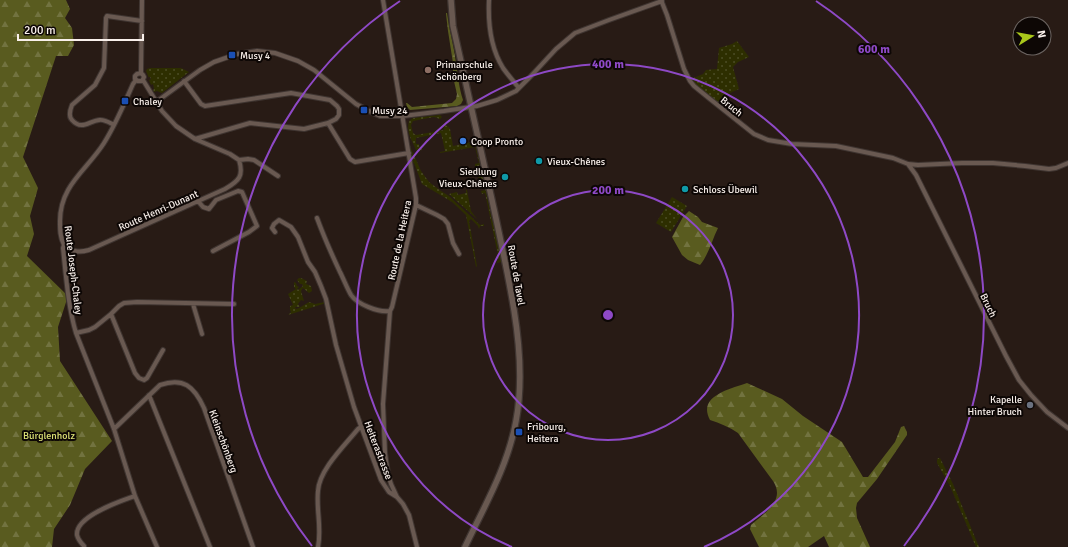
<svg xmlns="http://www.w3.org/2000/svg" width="1068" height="547" viewBox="0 0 1068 547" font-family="Signika,sans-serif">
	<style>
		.grass { fill: url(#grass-dots) }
		.forest { fill: url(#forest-firs) }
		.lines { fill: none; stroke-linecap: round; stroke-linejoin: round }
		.minor-casing { stroke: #3f3531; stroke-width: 6 }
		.secondary-casing { stroke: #3f3531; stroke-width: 8 }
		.minor { stroke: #695951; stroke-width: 4 }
		.secondary { stroke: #695951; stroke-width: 5.5 }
		.ring { fill: none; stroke: #8e49c6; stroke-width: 2 }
		.transit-dot { fill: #1a4fb4; stroke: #0d0705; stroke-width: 1.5 }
		.education-dot { fill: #8d6e63; stroke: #0d0705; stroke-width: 1.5 }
		.shop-dot { fill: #3f7fe0; stroke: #0d0705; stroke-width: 1.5 }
		.culture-dot { fill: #0f9aa8; stroke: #0d0705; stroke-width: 1.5 }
		.worship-dot { fill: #6b7280; stroke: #0d0705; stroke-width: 1.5 }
		.labels { text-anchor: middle; stroke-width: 4; stroke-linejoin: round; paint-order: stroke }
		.poi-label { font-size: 10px; fill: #f9f0eb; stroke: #0d0705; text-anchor: start }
		.street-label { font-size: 10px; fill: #f9f0eb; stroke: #0d0705 }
		.park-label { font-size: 10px; fill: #dde276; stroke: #0d0705 }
		.centre { fill: #8e49c6; stroke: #0d0705; stroke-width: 2 }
		.ring-label { font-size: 12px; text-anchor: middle; font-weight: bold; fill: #8e49c6; stroke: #0d0705; stroke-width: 4; stroke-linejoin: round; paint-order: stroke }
	</style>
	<defs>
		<pattern id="grass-dots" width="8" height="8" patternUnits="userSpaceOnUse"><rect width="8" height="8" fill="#2d2e00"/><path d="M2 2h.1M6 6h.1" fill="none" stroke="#4c4d25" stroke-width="1.8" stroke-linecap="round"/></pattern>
		<pattern id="forest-firs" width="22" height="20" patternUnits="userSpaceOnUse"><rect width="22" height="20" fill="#595b1f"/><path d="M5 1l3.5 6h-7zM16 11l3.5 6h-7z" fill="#727340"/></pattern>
	</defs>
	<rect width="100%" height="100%" fill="#281b15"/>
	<path class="grass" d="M737,41L749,57L738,62L733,67L739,89C730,93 723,95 720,105L697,86L691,79L703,74L706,70L717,69L719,48L732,44Z
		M150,68H181L189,72L162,93L157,91L154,92L153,90L154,89L153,84L151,85L149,80L151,79L150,77H149V78L146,71L147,69Z
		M440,115L442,117L440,119L434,117L413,121L411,125L413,133L416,135L444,130L443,124L449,127L450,129L453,146L471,142V138H472L474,139L480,164L479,166L475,167V164L479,163L475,147L440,153V152L445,151L441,133L416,138V144H419V147H421L422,150L417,151L416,150C412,140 406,133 409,121L413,118Z
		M410,146L421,171L429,182L441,191L449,196L480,225L484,224V226H480L479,229L478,226L471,219L469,221L477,266L476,267L466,215L452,202L422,184L414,163H413Z
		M482,174L492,220L495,226L502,262L497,263V261L499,260L485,193L482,194L481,191L485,190L483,179L479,180L478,175Z
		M466,190H467L471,211L477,219L449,194L457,192L458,195L466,193Z
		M672,197L687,206L671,232L656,223Z
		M299,278H301L307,281L306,284L311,286L312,291L309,293L303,288L301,291L304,301L301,300L298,304L300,307H295L296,309L299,308L309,302L315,304L325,302L326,303L288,315L291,312L290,310V306L293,305L288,294L296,289L294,287V282L296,283L297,286L299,287L297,289L298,290L303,286L302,284H300L297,280Z
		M938,458H940L953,484L979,547H976L950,486L937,463V460Z"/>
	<path class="forest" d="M0,0H66L70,9L65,18L72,28L74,45L68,56H56L23,157L38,188L30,216L34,234L27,256L68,296L58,327L60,361L112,441L85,469L70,505L54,529L52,547H0Z
		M446,13H447C449,30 454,46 456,63C458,76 459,88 463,100L461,104L457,106L410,110L407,107L406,103H407L412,107L452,103L456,99L457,94L453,77V63L448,31L446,14Z
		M689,211L698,217L702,222L718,228C712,240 709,254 700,265L688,260L682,255L672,237L683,217Z
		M747,383L782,399L803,416L842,442L863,477H868L895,442L901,427L904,426L907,432V435L877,479L857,503L856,508L857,518L870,547H829L824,536L808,547H759L750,529L751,525C760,517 777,506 777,493C777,488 775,484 773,481L738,433C729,427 720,423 710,420C697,396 730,389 747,383Z"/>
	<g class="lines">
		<g class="minor-casing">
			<path id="minor" d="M489,0C488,22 491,49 503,68C508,75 514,82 519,88
				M661,0L667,15L684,69L690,81L694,86L710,99L754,134L768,140L792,144L836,146L893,158L908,164L916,175L1006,356L1019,380L1031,395L1047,412L1068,428
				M141,73L137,74L135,76V79L138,81H142L144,77L143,75L141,73L142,0
				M136,80L133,84C124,104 116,124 104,143C87,170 60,185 60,221C60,230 60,237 64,245L63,248C66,276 68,306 76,333L114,429L135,496L157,547
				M143,80L162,111L176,126L195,139L230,154L239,160L248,159L254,160L278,176
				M184,81L201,104L205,106L291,93L330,100L337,106L339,109V115L336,119L328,123
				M156,102L200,70L214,62L237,54L257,51L275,53L298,61L314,70L356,104L373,113L380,116H403L444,111L477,106L497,100L516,91L531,76L556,49L575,33L609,20L662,1
				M114,125C110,123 104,119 99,120C89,121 82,131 72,120C68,116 70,110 72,105L95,85L104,68L106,18L107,16L142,21
				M195,139L250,123L304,129L328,123L350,159L355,162L409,153
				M908,164L918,165L962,163H993L1025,166L1049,169L1056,168L1068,163
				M198,201L203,207L209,209L216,200L238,191L242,192L257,226L249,232L213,251
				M416,205L437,215L444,219L448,224L453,243L459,254
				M317,218C324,237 332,255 340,272C344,280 347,288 351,295C357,304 379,313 390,311L392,307L416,205V198L383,0
				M275,232L272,228L274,224L279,220L291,227L298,237L308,262L315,272L321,286L326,299L336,345L354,407L381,480L389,492L397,497
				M64,245C72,252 79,253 89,250L225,189C239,181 244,176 239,160
				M193,304L202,334
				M390,311L383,404L385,453L388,474L391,484L397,497L403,504L409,515L417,547
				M111,314L135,373L139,378L144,380L147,378L163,350
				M76,333L89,330L95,327L111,314L119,306L124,303L137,302L234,304
				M149,395L210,547
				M114,429L160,385C183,377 194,386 204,408L253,547
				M84,546C81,543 78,539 77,535C75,516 121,501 135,496
				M318,547C322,528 316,510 318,491C319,470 345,445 358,429L361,427"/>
		</g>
		<g class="secondary-casing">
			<path id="secondary" d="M451,0L453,26C466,84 479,142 492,200C500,237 508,273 514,310C520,347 523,384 516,421C508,466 484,507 465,547"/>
		</g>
		<use href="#minor" class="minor"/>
		<use href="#secondary" class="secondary"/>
	</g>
	<g class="ring">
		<circle cx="608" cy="315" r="125"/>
		<path d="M512 547A251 251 0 1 1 704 547"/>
		<path d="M312 546A376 376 0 0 1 400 1M816 1A376 376 0 0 1 904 546"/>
	</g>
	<g class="transit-dot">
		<rect x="228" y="51" width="8" height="8" rx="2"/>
		<rect x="121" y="97" width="8" height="8" rx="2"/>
		<rect x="360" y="106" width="8" height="8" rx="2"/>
		<rect x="515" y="428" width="8" height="8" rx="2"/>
	</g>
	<circle class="education-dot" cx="428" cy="70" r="4"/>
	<circle class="shop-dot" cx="463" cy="141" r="4"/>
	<g class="culture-dot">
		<circle cx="539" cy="161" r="4"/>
		<circle cx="505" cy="177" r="4"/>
		<circle cx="685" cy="189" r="4"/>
	</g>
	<circle class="worship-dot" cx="1030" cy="405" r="4"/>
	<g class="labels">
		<g class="poi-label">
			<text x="240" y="59">Musy 4</text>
			<text x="436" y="68">Primarschule<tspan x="436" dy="12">Schönberg</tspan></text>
			<text x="133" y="105">Chaley</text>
			<text x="372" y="114">Musy 24</text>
			<text x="471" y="145">Coop Pronto</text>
			<text x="547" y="165">Vieux-Chênes</text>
			<text x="497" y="175" text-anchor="end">Siedlung<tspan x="497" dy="12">Vieux-Chênes</tspan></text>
			<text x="693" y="193">Schloss Übewil</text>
			<text x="1022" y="403" text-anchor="end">Kapelle<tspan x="1022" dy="12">Hinter Bruch</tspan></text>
			<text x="527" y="430">Fribourg,<tspan x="527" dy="12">Heitera</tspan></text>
		</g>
		<g class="street-label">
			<text transform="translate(732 106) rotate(39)" y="4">Bruch</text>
			<text transform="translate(158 210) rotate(-24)" y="4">Route Henri-Dunant</text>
			<text transform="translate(399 240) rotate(-78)" y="4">Route de la Heitera</text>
			<text transform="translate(74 270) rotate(83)" y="4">Route Joseph-Chaley</text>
			<text transform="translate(517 275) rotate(80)" y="4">Route de Tavel</text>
			<text transform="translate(989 305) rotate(64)" y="4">Bruch</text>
			<text transform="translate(224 441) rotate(70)" y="4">Kleinschönberg</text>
			<text transform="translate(379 450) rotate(69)" y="4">Heiterastrasse</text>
		</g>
		<g class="park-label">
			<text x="49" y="439">Bürglenholz</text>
		</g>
	</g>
	<circle cx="608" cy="315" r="6" class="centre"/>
	<g class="ring-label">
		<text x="874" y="53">600 m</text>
		<text x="608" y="68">400 m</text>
		<text x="608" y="194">200 m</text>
	</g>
	<g transform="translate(1032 36) rotate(79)"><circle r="19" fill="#0d0705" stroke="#6b6461"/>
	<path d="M0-3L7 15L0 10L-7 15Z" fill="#a9c71b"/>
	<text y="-6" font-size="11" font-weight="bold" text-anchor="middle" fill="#f9f0eb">N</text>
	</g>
	<path d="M18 34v6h125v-6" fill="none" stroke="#f9f0eb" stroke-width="2"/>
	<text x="24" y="34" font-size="12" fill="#f9f0eb" stroke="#0d0705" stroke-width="3" paint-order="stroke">200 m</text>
</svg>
